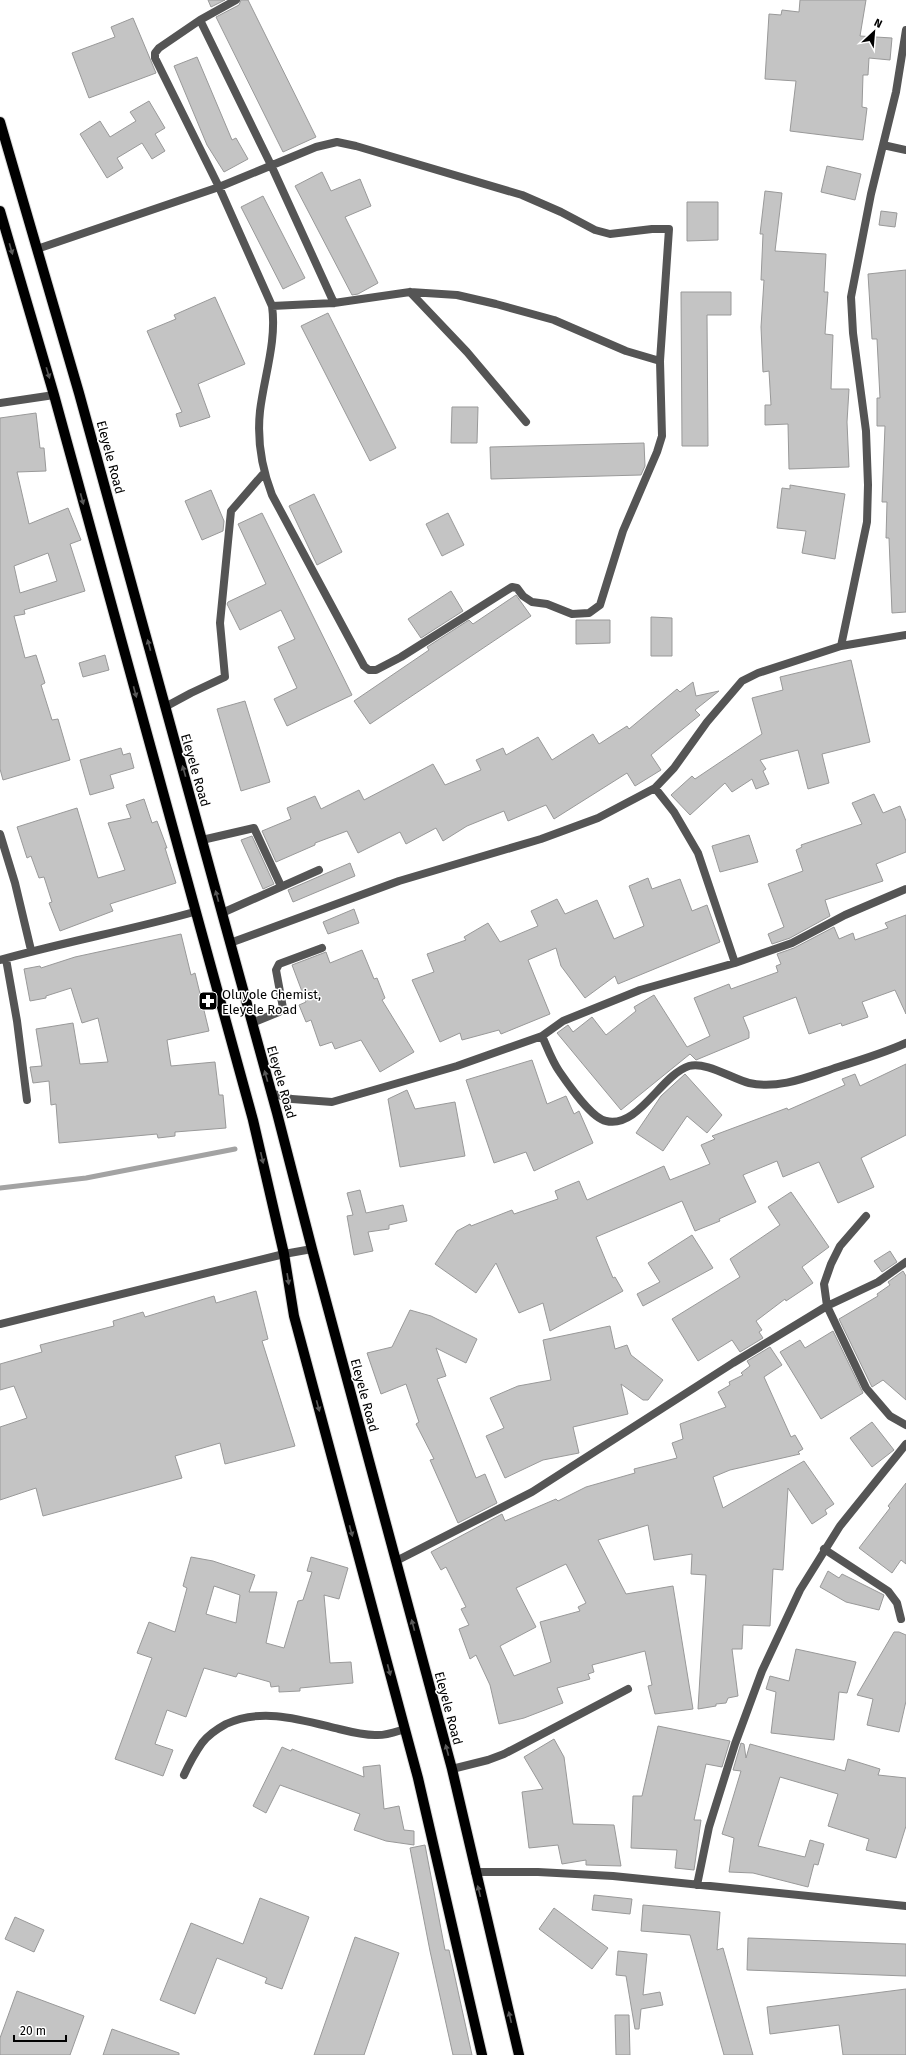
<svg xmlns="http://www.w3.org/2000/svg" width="906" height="2055" viewBox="0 0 906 2055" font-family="'Fira Sans',sans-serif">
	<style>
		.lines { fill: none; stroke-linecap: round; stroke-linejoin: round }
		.stream { stroke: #a3a3a3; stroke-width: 5 }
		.building { fill: #c4c4c4; stroke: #999; fill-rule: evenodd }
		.primary-casing { stroke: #dbdbdb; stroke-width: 12 }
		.lane { stroke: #555; stroke-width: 8 }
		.street { stroke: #555; stroke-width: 8 }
		.primary { stroke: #000; stroke-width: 10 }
		.oneway { fill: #595959 }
		.labels { text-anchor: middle; stroke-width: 3; stroke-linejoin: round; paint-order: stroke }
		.street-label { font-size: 13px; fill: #000; stroke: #fff }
		.poi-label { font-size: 13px; fill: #000; stroke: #fff; text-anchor: start }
	</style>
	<rect width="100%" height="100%" fill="#fff"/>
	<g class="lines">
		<path class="stream" d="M0,1188L86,1178L235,1149"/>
	</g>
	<path class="building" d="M208,0H225L211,7Z
		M241,0H248L316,137L283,152L216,17L239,5Z
		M800,0H866L860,36L892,38L890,60L869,58L868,75H863L862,107L867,108L863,140L790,131L796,81L765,79L769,14L781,15L782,10L799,12Z
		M133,18L156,73L89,98L72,53L115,37L111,27Z
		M197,57L232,140L236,138L248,159L224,172L207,145L174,66Z
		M149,101L165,128L155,134L165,151L152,159L142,143L117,158L123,168L107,178L80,134L100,121L110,137L136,121L130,112Z
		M827,166L861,174L855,200L821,192Z
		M322,172L331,191L360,179L371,206L345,217L378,283L358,294L352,295L295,186Z
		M765,191L782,193L775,251L826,254L824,292H828L825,334L833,335L831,389H849L847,422L849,467L789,469L788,424L765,425V405H771L769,371L763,372L761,327L764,280H761L763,234H760Z
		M263,196L305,278L283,289L241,207Z
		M687,202H718V240L687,241Z
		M881,211L897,213L895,227L879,225Z
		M906,270V612L892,613L889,538H886L887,502H882L885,426H877V398H880L877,339H872L868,274Z
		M681,292H731V315H707L708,446H682Z
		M215,297L245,364L198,384L210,417L180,427L176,414L182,412L147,331L176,319L174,315Z
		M328,313L396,448L370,461L301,326Z
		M452,407H478L477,443H451Z
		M36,413L40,448H44L46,471L17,472L29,524L68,508L81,540L70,544L85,591L24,610L25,614L14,616L25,658L36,655L45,683L41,685L52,720L58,719L70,760L3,780L0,769V418ZM48,553L57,581L20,593L14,566Z
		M644,443L645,466L641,475L491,479L490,447Z
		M790,485L845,494L835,559L802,553L806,531L777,528L782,488L790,489Z
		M211,490L224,521L223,531L202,540L185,501Z
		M314,494L342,552L317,565L289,506Z
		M262,513L352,695L287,726L274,699L297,688L278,647L295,639L281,610L240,630L227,604L228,602L266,584L238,524Z
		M448,513L464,545L442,556L426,524Z
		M451,591L463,611L421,638L408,619Z
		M516,595L531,616L370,724L354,701L429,650L427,647L469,620L473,624Z
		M651,617L672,618V656H651Z
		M576,620H610V643L576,644Z
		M105,655L109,670L83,677L79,663Z
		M851,660L870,742L822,754L829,783L808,789L798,750L760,760L766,769L763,771L769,784L756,789L752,779L732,792L725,783L690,815L671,795L692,776L695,779L762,734L752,698L783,690L780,677Z
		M693,682L696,696L719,691L695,710L700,715L651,755L661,770L635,786L627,773L554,819L546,805L508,821L504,811L467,826L443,841L436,828L406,844L400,832L358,853L347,831L315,843V845L276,862L262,831L291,819L287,808L315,796L321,809L359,790L364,800L433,764L445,785L481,770L476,760L503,748L506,755L538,737L552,760L593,734L599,744L627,726L629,729L677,689L680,692Z
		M245,701L270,782L241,791L217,709Z
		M121,748L123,755L130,753L134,768L110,775L114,788L90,795L80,760Z
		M874,794L883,813L900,806L906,821V852L876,864L883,881L825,900L830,916L790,938L772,944L768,934L784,927L768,884L803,871L796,850L802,847L801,845L862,824L852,803Z
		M144,799L152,823L157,821L167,848H165L176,883L110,904L113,911L60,931L49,903L52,902L44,877L39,878L31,856L27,858L17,827L77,808L98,878L125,870L108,823L131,818L126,805Z
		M749,835L758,862L720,872L712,846Z
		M252,836L274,884L263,889L241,840Z
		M350,863L355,876L293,902L288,890Z
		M648,878L652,889L680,879L692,911L707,905L720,942L618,984L615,976L585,998L561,966L556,948L528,960L550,1014L501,1034L499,1030L462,1040L460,1033L440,1042L412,980L434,972L427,954L466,940L464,937L488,923L500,942L538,926L531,911L557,899L565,914L597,900L614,939L644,926L629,886Z
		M354,909L359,923L328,934L323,922Z
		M906,915V1014L895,990L862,1002L868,1017L842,1026L841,1023L809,1034L796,997L743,1017L749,1032V1038L696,1060L690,1054L621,1110L557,1033L568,1025L573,1032L592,1017L606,1035L636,1011L634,1007L654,995L687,1047L710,1036L694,998L729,984L731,989L778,972L776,966L781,964L777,954L794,948L834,927L839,939L853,933L855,940L888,928L885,923Z
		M181,934L191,975L195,973L209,1031L167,1040L171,1066L215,1062L219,1095H223L226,1128L175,1132V1136L158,1138L157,1134L59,1143L56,1104L51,1105L49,1081L33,1083L30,1067L42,1066L36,1029L73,1023L80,1064L108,1062L98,1018L82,1023L71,988L46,996V998L30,1001L24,969L40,966L41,968L75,957Z
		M362,950L374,979L377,978L385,998L382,1000L414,1052L380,1072L361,1040L335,1049L332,1042L320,1046L311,1020L306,1022L299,1005L306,1002L292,965L326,952L330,963Z
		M532,1060L547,1104L566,1096L574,1114L579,1111L593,1143L534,1171L526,1152L494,1163L466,1080Z
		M906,1064V1135L861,1158L874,1187L838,1203L819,1162L783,1177L777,1161L743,1175L756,1202L719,1219L720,1221L695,1231L682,1201L596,1237L613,1278L615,1277L623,1291L550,1331L543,1303L519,1313L496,1263L476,1293L435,1264L457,1231L470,1224L471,1226L512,1210L514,1214L558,1199L555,1191L579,1181L587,1200L664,1166L670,1180L710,1164L701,1145L715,1139L712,1136L787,1108L788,1110L845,1085L842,1079L855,1074L860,1086Z
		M685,1074L722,1115L707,1133L687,1116L663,1151L636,1133L661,1096Z
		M407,1090L415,1109L455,1102L465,1156L400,1167L388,1099Z
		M360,1190L366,1213L403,1205L407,1221L389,1225V1229L368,1232L373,1251L354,1255L347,1216L353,1215L347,1193Z
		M791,1192L829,1247L802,1267L813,1283L786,1301L785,1299L756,1321L762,1330L759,1332L763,1338L740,1352L732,1340L698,1361L672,1319L740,1277L730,1259L780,1225L768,1207Z
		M692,1235L713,1268L643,1306L637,1294L660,1282L648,1263Z
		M890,1251L897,1262L882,1272L874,1261Z
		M903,1271L906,1276V1400L883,1380L872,1387L871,1385L839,1319L878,1296L877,1294L890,1285L888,1282Z
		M256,1291L268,1339L262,1341L295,1446L225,1464L220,1443L175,1456L182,1478L43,1516L36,1488L0,1500V1427L27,1418L14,1386L0,1390V1364L42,1352L40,1345L114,1326L113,1321L143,1312L145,1317L214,1296L216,1303Z
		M410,1310L431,1316L477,1339L466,1363L436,1348L446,1376L437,1379L476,1478L485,1474L497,1503L458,1523L430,1460L434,1459L416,1424L419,1422L406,1384L381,1394L367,1353L392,1347Z
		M610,1326L615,1349L627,1345L631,1355L663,1380L648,1400H643L621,1384L628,1414L573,1427L579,1453L543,1460L505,1478L486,1436L504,1428L490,1398L518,1386L551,1380L543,1340Z
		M833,1331L863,1393L821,1419L780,1352L800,1340L805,1348Z
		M770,1347L782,1365L764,1377L791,1437L795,1435L803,1449L798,1452L800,1454L730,1470L713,1477L723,1508L804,1461L834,1504L825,1510L827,1514L812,1524L788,1488L783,1570L773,1569L770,1626L743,1625L742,1649H732L738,1696L728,1698L726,1703L716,1704V1706L698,1709L706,1575L691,1574L692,1554L654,1560L648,1525L598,1540L626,1594L673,1586L693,1709L655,1714L648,1686L652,1685L645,1651L592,1665L594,1672L588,1674L590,1679L557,1688L563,1703L524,1718L499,1724L490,1685L476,1655L470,1659L459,1629L469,1625L461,1609L466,1607L446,1567L441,1570L431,1552L502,1514L505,1521L556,1499L558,1501L586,1487L635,1473L634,1469L677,1458L672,1443L683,1439L680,1424L726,1407L718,1392L730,1385L729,1382L743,1375L741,1373L750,1366L747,1361ZM566,1564L586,1603L578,1607L580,1611L540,1622L551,1662L514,1676L500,1646L536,1627L516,1588Z
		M872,1422L894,1450L872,1467L850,1438Z
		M906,1483V1564L901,1560L892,1573L859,1548L890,1508L888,1506Z
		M191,1557L213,1561L255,1575L249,1592H277L266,1643L284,1648L298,1601L303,1600L312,1572L307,1571L311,1557L348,1568L339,1599L324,1595L330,1663L351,1662L353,1683L300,1688V1691L279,1692V1686L271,1687L270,1682L238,1673L236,1677L204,1668L186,1717L167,1710L155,1744L173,1750L163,1776L115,1759L152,1658L137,1653L149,1622L175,1632L187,1588L183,1586ZM214,1586L240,1595L236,1623L206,1614Z
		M828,1571L839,1578L842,1574L884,1595L879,1610L846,1602L820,1587Z
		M894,1632H899L906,1635V1701L899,1732L867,1725L873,1699L857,1695Z
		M796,1649L856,1662L847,1693L839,1692L834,1740L771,1733L776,1692L766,1689L770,1676L789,1681Z
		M658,1726L730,1741L722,1767L706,1764L694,1820H701L694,1870L675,1868L677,1850L631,1848L633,1796H642Z
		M554,1739L564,1757L573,1824L614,1825L621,1866L586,1865V1860L562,1864L558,1845L529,1848L522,1792L543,1789L524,1757Z
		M741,1743L744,1744L746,1758L750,1744L845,1771L848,1759L880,1769L878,1775L906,1778V1826L896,1858L866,1850L869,1839L828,1826L838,1794L780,1777L758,1846L805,1857L810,1840L824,1844L818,1865L814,1864L808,1887L753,1873L729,1872L734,1838L722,1834L741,1771L733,1770Z
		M282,1747L291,1751L292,1749L364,1777L363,1767L380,1765L384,1809L399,1806L404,1830L414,1831V1845L386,1841L354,1830L360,1814L280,1785L266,1813L253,1806Z
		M425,1845L445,1950H449L472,2055H453L430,1951L410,1848Z
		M594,1895L632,1899L630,1914L592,1910Z
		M260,1898L309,1917L282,1989L265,1983L267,1978L217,1958L195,2014L160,2000L191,1923L243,1944Z
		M643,1905L720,1912L717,1950L723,1948L753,2055H724L690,1935L641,1931Z
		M554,1908L608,1948L592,1969L539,1929Z
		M15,1917L44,1930L34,1952L5,1939Z
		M355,1937L399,1953L364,2055H314Z
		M748,1938L906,1944V1976L747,1970Z
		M618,1951L647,1954L643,1995L660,1992L663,2005L641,2009L639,2029H635L626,1976L616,1975Z
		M906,1989V2055H843L839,2025L770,2034L767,2007Z
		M17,1991L84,2016L70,2055H0V2038Z
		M615,2015H629L630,2055H616Z
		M112,2029L179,2053V2055H103Z"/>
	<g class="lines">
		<g class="primary-casing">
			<path id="primary" d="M0,122L79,393L277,1113L312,1249L452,1769L519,2055
				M0,211L54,395L253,1120L284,1254L294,1316L418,1778L482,2055"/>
		</g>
		<path class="lane" d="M202,840L254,828L281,886
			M222,913L319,870
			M252,1023L279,1012L283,1008L276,970L279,964L322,948
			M824,1549L888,1591L897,1603L901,1619
			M452,1769L488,1760L504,1754L628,1689
			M184,1775C189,1764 195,1753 202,1743C208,1735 217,1729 226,1724C262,1707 302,1720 339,1729C351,1732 363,1735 375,1735C386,1736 395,1732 405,1729"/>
		<path class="street" d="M200,20L271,165L334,303
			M883,145L906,150
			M37,249L219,187L316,147L337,142L356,146L522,195L561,212L595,230L610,234L652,229H669L660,361L662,436L657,452L623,531L600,605L589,613L572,614L547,604L532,602L523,596L517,588L512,587L401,657L376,670H369L364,666L272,495C262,469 257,439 260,411C264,377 277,341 272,306L219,187L155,58V53L159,48L200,20L236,0
			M410,292L467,352L526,422
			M272,306L334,303L410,292L457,295L496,304L554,320L626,351L660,361
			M0,403L54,395
			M841,646L867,522L868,485L866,431L853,333L851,297L871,194L896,92L906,30
			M165,707L191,693L225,677L220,623L231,511L264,473
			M655,788L674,812L698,853L735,963
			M0,834L15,883L31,950
			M230,943L399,881L541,839L598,818L655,788L674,768L707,722L742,681L758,673L841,646L906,635
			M6,959L17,1021L27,1100
			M0,960C64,942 130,930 194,912
			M542,1036C547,1047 552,1061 559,1071C568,1084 591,1118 606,1121C638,1129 661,1075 689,1066C705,1061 733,1079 749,1083C779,1090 810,1076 838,1067C861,1060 884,1053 906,1043
			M271,1093L292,1099L332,1102L457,1066L542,1036L563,1021L640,990L735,963L792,943L845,915L906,889
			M866,1216L840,1246L831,1264L824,1284L827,1306L866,1388L890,1416L906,1425
			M0,1324L284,1254L312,1249
			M396,1561L532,1492L733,1363L827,1306L878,1282L906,1262
			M475,1872H538L613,1876L906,1906
			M697,1885L709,1827L735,1744L762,1671L800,1590L840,1526L906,1444"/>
		<use href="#primary" class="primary"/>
	</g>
	<defs><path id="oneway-solid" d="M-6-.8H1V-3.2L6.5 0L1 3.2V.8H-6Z"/></defs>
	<g class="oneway">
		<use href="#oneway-solid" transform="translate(11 249) rotate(74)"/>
		<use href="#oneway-solid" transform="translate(48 373) rotate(73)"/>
		<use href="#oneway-solid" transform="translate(82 499) rotate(75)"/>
		<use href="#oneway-solid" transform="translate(149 645) rotate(-105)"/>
		<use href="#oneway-solid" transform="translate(135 692) rotate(75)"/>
		<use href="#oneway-solid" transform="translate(184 771) rotate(-106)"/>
		<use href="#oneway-solid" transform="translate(217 896) rotate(-105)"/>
		<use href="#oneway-solid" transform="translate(266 1076) rotate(-106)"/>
		<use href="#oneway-solid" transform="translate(262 1158) rotate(77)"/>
		<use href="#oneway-solid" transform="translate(288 1279) rotate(81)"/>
		<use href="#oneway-solid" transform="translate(318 1406) rotate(75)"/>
		<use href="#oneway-solid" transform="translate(351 1531) rotate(75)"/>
		<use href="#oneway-solid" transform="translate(413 1625) rotate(-105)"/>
		<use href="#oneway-solid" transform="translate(389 1670) rotate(75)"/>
		<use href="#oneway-solid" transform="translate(447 1750) rotate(-105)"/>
		<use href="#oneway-solid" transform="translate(479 1891) rotate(-104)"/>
		<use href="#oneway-solid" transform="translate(510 2017) rotate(-103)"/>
	</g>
	<defs>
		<g id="pharmacy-square" transform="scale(1)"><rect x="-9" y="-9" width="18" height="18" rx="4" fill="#000" stroke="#fff"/><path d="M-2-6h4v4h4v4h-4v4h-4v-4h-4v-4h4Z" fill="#fff"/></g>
	</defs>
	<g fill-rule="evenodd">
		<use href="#pharmacy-square" x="208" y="1001"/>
	</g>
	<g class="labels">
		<g class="street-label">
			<text transform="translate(111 457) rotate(75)" y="5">Eleyele Road</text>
			<text transform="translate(196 770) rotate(74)" y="5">Eleyele Road</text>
			<text transform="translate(282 1082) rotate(74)" y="5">Eleyele Road</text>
			<text transform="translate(365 1395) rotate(75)" y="5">Eleyele Road</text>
			<text transform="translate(449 1708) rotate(75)" y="5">Eleyele Road</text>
		</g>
		<g class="poi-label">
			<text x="222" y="999">Oluyole Chemist,<tspan x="222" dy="15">Eleyele Road</tspan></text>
		</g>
	</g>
	<g transform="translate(874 32) rotate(26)" stroke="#ffffff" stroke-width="3" paint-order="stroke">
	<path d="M0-3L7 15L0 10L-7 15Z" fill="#000000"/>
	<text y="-6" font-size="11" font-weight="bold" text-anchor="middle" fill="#000000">N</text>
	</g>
	<path d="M14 2035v6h52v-6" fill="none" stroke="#000000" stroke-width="2"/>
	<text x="20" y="2035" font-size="12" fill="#000000" stroke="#ffffff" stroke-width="3" paint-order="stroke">20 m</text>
</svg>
